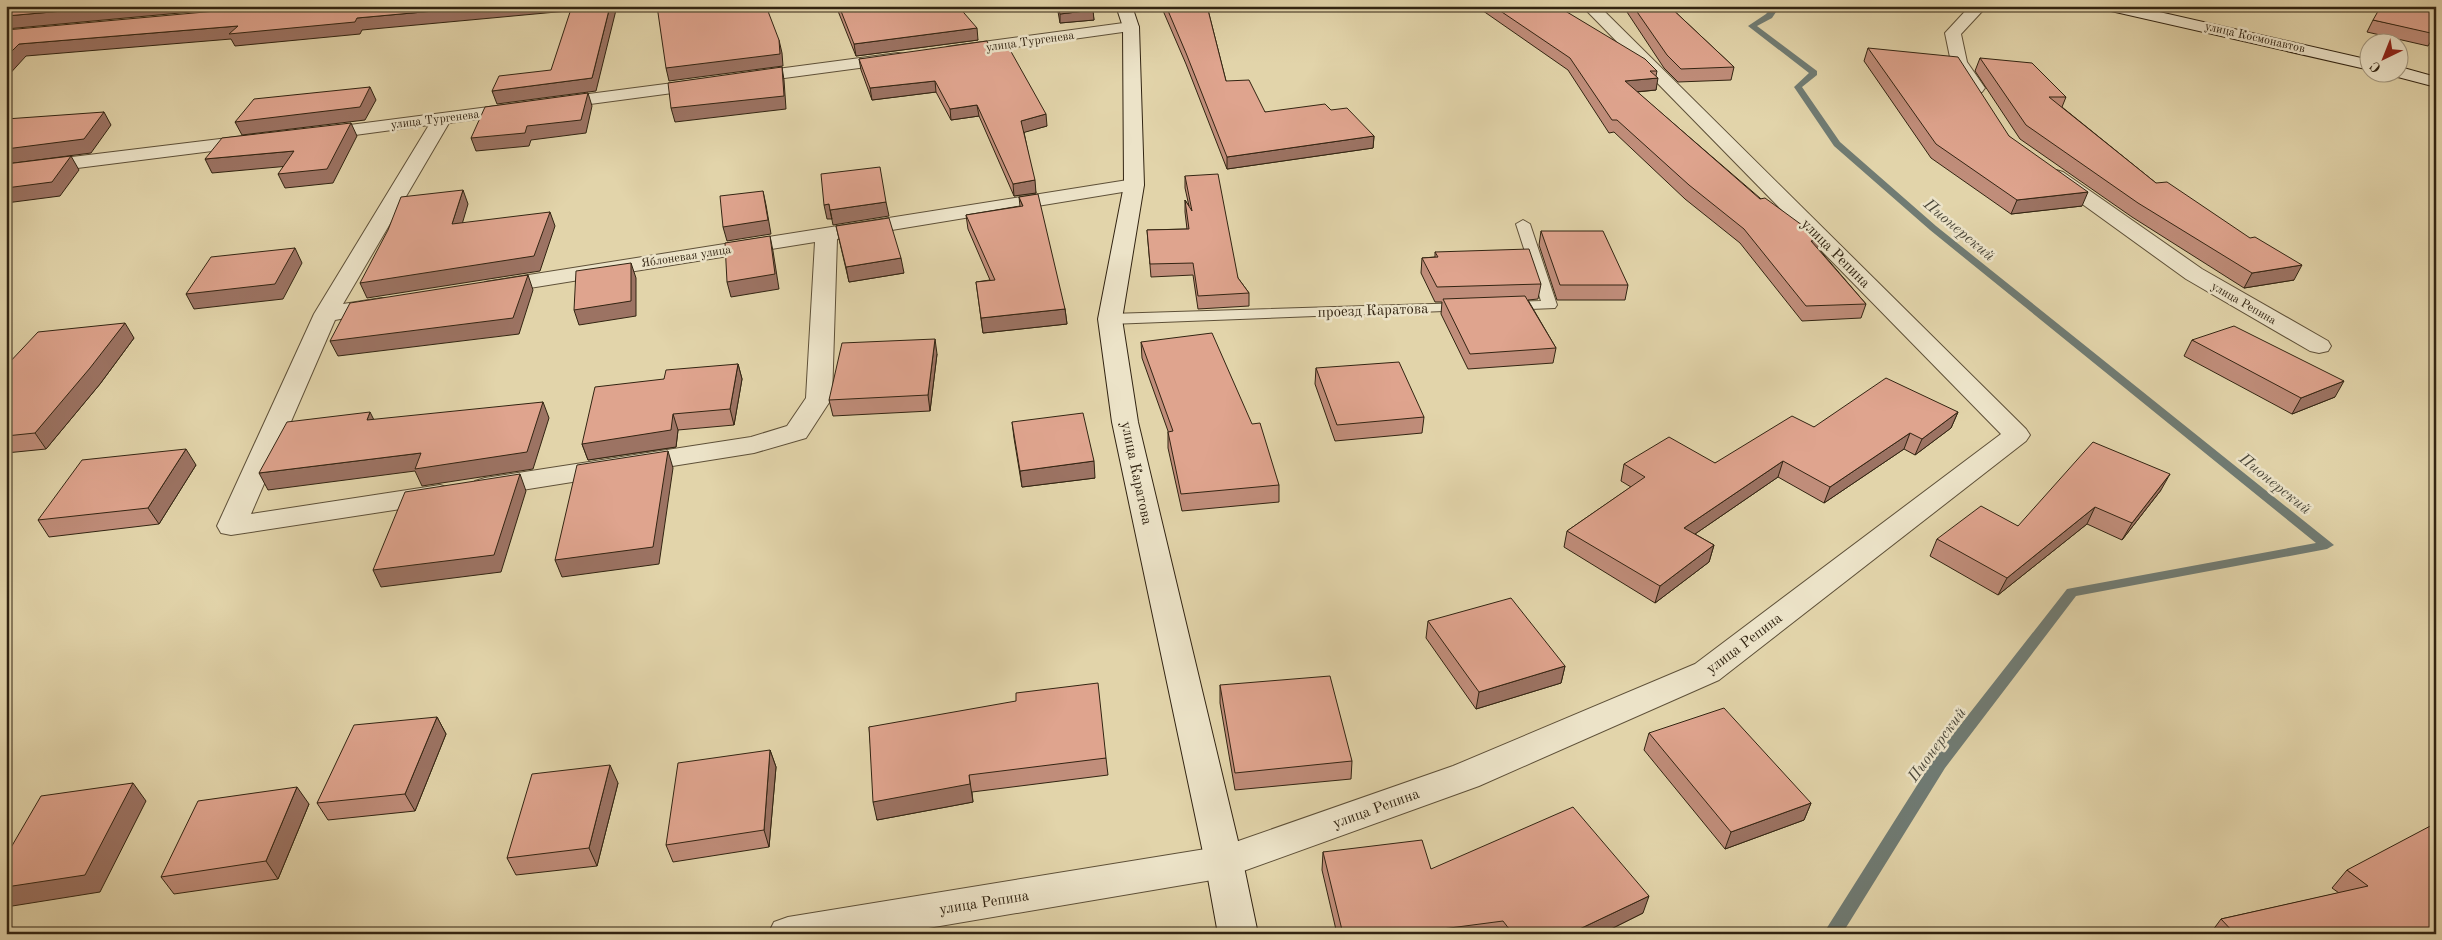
<svg xmlns="http://www.w3.org/2000/svg" width="2442" height="940" viewBox="0 0 2442 940" font-family="'Old Standard TT',serif">
	<style>
		.lines { fill: none; stroke-linecap: round; stroke-linejoin: round }
		.stream { fill: #707b73; fill-rule: evenodd }
		.lane-casing { stroke: #5e5038; stroke-width: 2 }
		.street-casing { stroke: #5e5038; stroke-width: 2 }
		.secondary-casing { stroke: #322412; stroke-width: 2 }
		.lane { fill: #ece3c8; fill-rule: evenodd }
		.street { fill: #ece3c8; fill-rule: evenodd }
		.secondary { fill: #ece3c8; fill-rule: evenodd }
		.wall { fill: #c08d7a; stroke: #322412 }
		.shaded-wall { fill: #9c7363; stroke: #322412 }
		.building { fill: #dfa48e; stroke: #322412 }
		.labels { text-anchor: middle; stroke-width: 5; stroke-linejoin: round; paint-order: stroke }
		.far-street-label { font-size: 12px; fill: #322412; stroke: #ece3c8 }
		.street-label { font-size: 15px; fill: #322412; stroke: #ece3c8 }
		.water-label { font-size: 16px; font-style: italic; fill: #4c483a; stroke: #ece3c8 }
	</style>
	<rect width="100%" height="100%" fill="#e2d4aa"/>
	<filter id="stains"><feTurbulence type="fractalNoise" baseFrequency=".004" numOctaves="4"/><feColorMatrix values="0 0 0 0 .2 0 0 0 0 .09 0 0 0 0 .02 0 0 0 .5 -.17"/></filter>
	<radialGradient id="worn" r=".72"><stop offset=".6" stop-color="#630" stop-opacity="0"/><stop offset="1" stop-color="#630" stop-opacity=".3"/></radialGradient>
	<g class="lines">
		<path class="stream" d="M1773,6H1780L1772,18L1757,26L1817,71V75L1802,87L1840,142L1936,226L2334,545L2327,549L2076,596L1945,768L1842,934H1823L1933,760L2067,589L2316,543L1930,230L1834,146L1794,87L1809,73L1748,26L1766,14Z"/>
		<g class="lane-casing">
			<path id="lane" d="M1523,220L1530,224L1557,305L1555,308L1508,310L1501,306L1508,302L1541,301L1516,224Z
				M1465,303L1470,304L1472,307L1470,310L1110,324L1102,319L1110,314Z"/>
		</g>
		<g class="street-casing">
			<path id="street" d="M1582,6H1599L2026,429L2030,435L2026,441L1719,680L1479,786L1224,878L893,934H768L774,922L788,917L1224,846L1453,766L1695,664L2001,434Z
				M1970,6H1987L1961,34L1967,62L1985,88L1982,92H1970L1951,62L1945,33Z
				M1131,22L1137,24L1139,27L1137,30L953,56L947,55L945,51L947,47L953,46Z
				M898,53L904,54L906,58L904,62L747,83L741,82L738,78L741,74L747,73Z
				M704,79L710,80L713,84L710,88L449,123L343,304L382,298L390,300L394,305L390,310L335,320L251,514L440,485L450,488L454,494L450,500L440,503L231,535L221,533L217,526L314,314L429,125L318,140L311,138L309,134L311,130Z
				M253,135L260,137L263,141L260,145L6,177V165Z
				M2056,170L2063,172L2202,269L2328,341L2331,346L2328,351L2319,353L2310,351L2186,279L2049,180L2046,176L2049,172Z
				M1134,179L1141,181L1144,185L1141,189L837,239L832,398L806,438L754,453L485,496L475,493L471,487L475,481L485,478L751,437L787,426L806,398L815,242L493,294L485,292L482,287L485,282Z"/>
		</g>
		<g class="secondary-casing">
			<path id="secondary" d="M1116,6H1132L1139,27L1144,185L1122,319L1138,422L1243,862L1258,934H1218L1205,862L1112,422L1098,319L1124,185L1123,27Z
				M2103,6H2133L2370,60V70L2111,11Z
				M2400,67L2436,77V87L2394,76L2392,72H2400Z"/>
		</g>
		<use href="#lane" class="lane"/>
		<use href="#street" class="street"/>
		<use href="#secondary" class="secondary"/>
	</g>
	<path class="wall" d="M836,6H958L978,40L856,56Z
		M1057,6H1092L1094,20L1060,23Z
		M1161,6H1207L1226,81L1265,112L1374,136L1373,148L1227,169L1186,64Z
		M1476,6H1557L1657,71L1656,76V90L1637,92L1818,248L1866,304L1861,318L1802,321L1740,243L1685,199L1614,132L1609,133L1568,70Z
		M1623,6H1669L1734,67L1731,80L1678,82L1664,68Z
		M2373,20L2436,33L2428,46L2367,32Z
		M1868,48L2009,136L2082,206L2011,214L1931,158L1864,61Z
		M991,50L1047,126L1024,132L1036,193L1014,196L979,116L951,120L936,92L872,100L861,70L859,59Z
		M1980,58L2066,97L2062,107L2156,183L2294,280L2244,288L2132,217L2020,139L1975,71Z
		M1185,176L1238,278L1249,293V306L1198,309L1193,275L1151,277L1147,230L1187,229L1185,212V200L1189,206L1185,188Z
		M1019,197L1065,309L1067,324L983,333L976,282L990,280L968,229L966,215L1020,206Z
		M836,226L904,273L849,282Z
		M1541,231L1628,285L1625,300H1557L1539,245Z
		M1435,252L1541,284L1538,299L1528,300L1556,348L1553,363L1468,369L1441,314L1442,302H1435L1421,273L1422,258L1435,257Z
		M134,338L100,384L46,449L6,453V366Z
		M2192,340L2335,397L2292,414L2184,356Z
		M1141,342L1279,485V502L1182,511L1168,448V431L1142,358Z
		M937,354L930,411L833,416L829,400Z
		M738,364L742,379L734,425L678,430L676,447L588,460L582,444L664,379Z
		M1316,368L1424,417L1422,433L1335,441L1315,384Z
		M1958,412L1951,428L1915,455L1904,449L1824,503L1778,477L1695,534L1714,545L1709,562L1655,603L1564,547L1567,531L1631,487L1621,481L1624,464L1715,463L1814,427Z
		M1012,422L1095,478L1022,487L1014,438Z
		M196,465L159,524L49,537L38,520Z
		M2161,490L2122,540L2087,524L1998,595L1930,556L1937,539L2018,526Z
		M1428,621L1565,666L1561,683L1476,709L1426,638Z
		M1220,685L1352,761L1351,779L1235,790L1220,703Z
		M437,717L446,734L415,811L328,820L317,803Z
		M869,727L1106,758L1108,775L972,792L973,802L877,820Z
		M1649,733L1811,803L1804,820L1725,849L1644,750Z
		M770,750L776,767L769,847L673,862L666,845Z
		M618,783L597,866L516,875L507,858Z
		M309,804L278,879L174,894L161,877Z
		M1323,852L1431,869L1643,913L1601,934H1337L1322,870Z
		M2347,870L2436,934H2210L2221,919L2339,893L2332,888Z"/>
	<path class="shaded-wall" d="M120,6H256L6,29V16Z
		M489,6H576L578,10L362,30L360,34L235,46L231,39L26,56L6,78V57L19,44L238,26L357,18Z
		M610,6H617L596,91L497,104L492,91L592,78Z
		M1093,10L1094,20L1060,23V14Z
		M977,28L978,40L856,56L854,44Z
		M779,40L782,53L783,66L669,81L666,68Z
		M782,67L784,80L786,109L675,122L671,108Z
		M1658,78L1656,90L1623,93L1625,81Z
		M935,81L936,92L872,100L870,88Z
		M370,87L376,100L365,120L242,135L235,122Z
		M588,93L592,106L586,133L531,140L529,146L476,151L471,138Z
		M977,105L979,116L951,120L950,109Z
		M7,112L15,125L6,133V113Z
		M104,112L111,125L91,153L6,164V149Z
		M1046,114L1047,126L1022,133L1021,121Z
		M351,123L357,136L333,183L285,188L278,174Z
		M1374,136L1373,148L1227,169V157Z
		M294,151L300,165L212,173L205,159Z
		M71,156L79,170L60,196L6,203V188Z
		M1035,180L1036,193L1014,196L1013,184Z
		M463,190L468,204L458,238L452,224Z
		M763,191L766,205L771,234L727,241L723,227Z
		M2088,192L2082,206L2011,214L2017,200Z
		M886,202L889,216L833,225L830,210Z
		M829,204L832,219H827L824,205Z
		M550,212L555,226L540,271L367,298L360,283Z
		M770,236L773,251L779,289L731,297L727,282Z
		M1821,239L1816,253L1811,241Z
		M295,248L302,263L283,299L194,309L186,294Z
		M901,258L904,273L849,282L846,267Z
		M631,263L636,278V316L579,325L574,310Z
		M2302,265L2294,280L2244,288L2252,273Z
		M528,275L533,290L519,334L338,356L330,341Z
		M1065,309L1067,324L983,333L981,318Z
		M125,323L134,338L100,384L46,449L35,433Z
		M935,339L937,354L930,411L928,395Z
		M738,364L742,379L734,425L730,409Z
		M2344,381L2335,397L2292,414L2301,398Z
		M543,402L549,418L533,469L422,486L415,471L268,490L259,473L421,453Z
		M370,412L378,428L367,420Z
		M1958,412L1951,428L1915,455L1922,439Z
		M673,414L678,430L676,447L588,460L582,444Z
		M1910,433L1904,449L1824,503L1830,487Z
		M186,449L196,465L159,524L148,508Z
		M668,451L673,468L659,564L562,577L555,560Z
		M1094,461L1095,478L1022,487L1020,471Z
		M1783,461L1778,477L1679,545L1684,528Z
		M520,474L526,491L501,572L381,587L373,570Z
		M2170,474L2161,490L2122,540L2132,523Z
		M2095,507L2087,524L1998,595L2007,578Z
		M1714,545L1709,562L1655,603L1660,586Z
		M1565,666L1561,683L1476,709L1479,692Z
		M437,717L446,734L415,811L405,794Z
		M770,750L776,767L769,847L764,830Z
		M610,765L618,783L597,866L589,848Z
		M969,775L973,802L877,820L873,802Z
		M133,783L146,801L100,892L6,907V887Z
		M297,787L309,804L278,879L266,861Z
		M1811,803L1804,820L1725,849L1731,832Z
		M1649,896L1643,913L1601,934H1569Z"/>
	<path class="building" d="M6,6H120L6,16Z
		M271,6H489L357,18L355,22L229,34L238,26L19,44L6,57V30Z
		M572,6H610L592,78L492,91L499,76L551,70Z
		M657,6H766L779,40L780,54L666,68Z
		M839,6H958L977,28L854,44Z
		M1058,6H1092L1093,10L1060,14Z
		M1166,6H1207L1226,81L1249,80L1265,112L1325,104L1331,110L1347,108L1374,136L1227,157L1186,53Z
		M1493,6H1557L1645,59L1657,71H1650L1658,78L1625,81L1760,199L1765,198L1821,239L1811,241L1866,304L1806,306L1744,229L1689,185L1617,120H1612L1570,58Z
		M1633,6H1669L1734,67L1681,69L1667,55Z
		M2381,6H2436V32L2435,34L2373,20Z
		M987,41L991,50L1009,48L1046,114L1021,121L1035,180L1013,184L977,105L950,109L935,81L870,88L859,59Z
		M1868,48L1958,57L2009,136L2088,192L2017,200L1936,144Z
		M1980,58L2032,63L2066,97H2049L2156,183L2167,182L2250,238L2255,237L2302,265L2252,273L2138,203L2026,125Z
		M782,67L784,96L671,108L668,83Z
		M370,87L360,107L235,122L254,99Z
		M588,93L581,120L527,126L525,133L471,138L485,107Z
		M104,112L84,139L6,149V119Z
		M351,123L327,169L278,174L294,151L205,159L222,138Z
		M71,156L52,182L6,188V164Z
		M880,167L886,202L830,210L829,204L824,205L821,174Z
		M1218,174L1238,278L1249,293L1198,296L1193,263L1150,264L1147,230L1189,229L1185,200L1192,211L1185,176Z
		M463,190L452,224L550,212L534,256L360,283L388,230L401,197Z
		M763,191L768,220L723,227L720,196Z
		M1038,194L1065,309L981,318L976,282L995,280L966,215L1023,206L1019,197Z
		M889,218L901,258L846,267L836,226Z
		M1541,231H1603L1628,285H1560Z
		M770,236L775,274L727,282L725,243Z
		M295,248L275,284L186,294L211,257Z
		M1529,249L1541,284L1437,287L1422,258L1438,257L1435,252Z
		M631,263V301L574,310L576,271Z
		M528,275L513,318L330,341L350,303Z
		M1525,296L1556,348L1470,354L1443,299Z
		M125,323L90,368L35,433L6,436V366L38,332Z
		M2234,326L2344,381L2301,398L2192,340Z
		M1212,333L1252,424L1260,423L1279,485L1181,494L1168,432L1173,431L1141,342Z
		M935,339L928,395L829,400L842,343Z
		M1399,362L1424,417L1337,425L1316,368Z
		M738,364L730,409L673,414L671,430L582,444L595,387L664,379L666,370Z
		M1886,378L1958,412L1922,439L1910,433L1830,487L1783,461L1684,528L1714,545L1660,586L1567,531L1645,477L1624,464L1669,437L1715,463L1792,416L1814,427Z
		M543,402L527,452L415,469L421,453L259,473L287,422L370,412L367,420Z
		M1083,413L1094,461L1020,471L1012,422Z
		M2093,442L2170,474L2132,523L2095,507L2007,578L1937,539L1981,506L2018,526Z
		M186,449L148,508L38,520L82,460Z
		M668,451L653,547L555,560L577,465Z
		M520,474L494,555L373,570L405,492Z
		M1511,598L1565,666L1479,692L1428,621Z
		M1330,676L1352,761L1235,773L1220,685Z
		M1098,683L1106,758L969,775L970,784L873,802L869,727L1016,701V693Z
		M1724,708L1811,803L1731,832L1649,733Z
		M437,717L405,794L317,803L354,725Z
		M770,750L764,830L666,845L678,763Z
		M610,765L589,848L507,858L532,774Z
		M133,783L85,875L6,887V856L41,796Z
		M297,787L266,861L161,877L198,801Z
		M1573,807L1649,896L1569,934H1513L1503,921L1404,934H1343L1323,852L1422,840L1431,869Z
		M2436,823V934H2235L2221,919L2368,886L2347,870Z
		M2137,931L2141,934H2130Z"/>
	<g class="labels">
		<g class="far-street-label">
			<text transform="translate(2255 37) rotate(13)" y="4">улица Космонавтов</text>
			<text transform="translate(1030 41) rotate(-8)" y="4">улица Тургенева</text>
			<text transform="translate(435 119) rotate(-7)" y="4">улица Тургенева</text>
			<text transform="translate(686 256) rotate(-9)" y="4">Яблоневая улица</text>
			<text transform="translate(2244 303) rotate(30)" y="4">улица Репина</text>
		</g>
		<g class="street-label">
			<text transform="translate(1836 253) rotate(45)" y="5">улица Репина</text>
			<text transform="translate(1373 310) rotate(-2)" y="5">проезд Каратова</text>
			<text transform="translate(1137 473) rotate(78)" y="5">улица Каратова</text>
			<text transform="translate(1744 643) rotate(-37)" y="5">улица Репина</text>
			<text transform="translate(1376 808) rotate(-20)" y="5">улица Репина</text>
			<text transform="translate(984 902) rotate(-9)" y="5">улица Репина</text>
		</g>
		<g class="water-label">
			<text transform="translate(1960 229) rotate(40)" y="6">Пионерский</text>
			<text transform="translate(2276 483) rotate(39)" y="6">Пионерский</text>
			<text transform="translate(1936 744) rotate(-54)" y="6">Пионерский</text>
		</g>
	</g>
	<rect width="2442" height="940" fill="none" stroke="#e2d4aa" stroke-width="25"/>
	<rect x="8" y="8" width="2427" height="925" fill="none" stroke="#322412" stroke-width="2.5"/>
	<rect x="12" y="12" width="2417" height="915" fill="none" stroke="#322412"/>
	<g transform="translate(2384 58) rotate(223)"><circle r="24" fill="#ece3c8" stroke="#a2977f"/>
	<path d="M0-4L9 19L0 12L-9 19Z" fill="#8f2418"/>
	<text y="-8" font-size="14" font-weight="bold" text-anchor="middle" fill="#322412">С</text>
	</g>
	<rect width="100%" height="100%" filter="url(#stains)"/>
	<rect width="100%" height="100%" fill="url(#worn)"/>
</svg>
